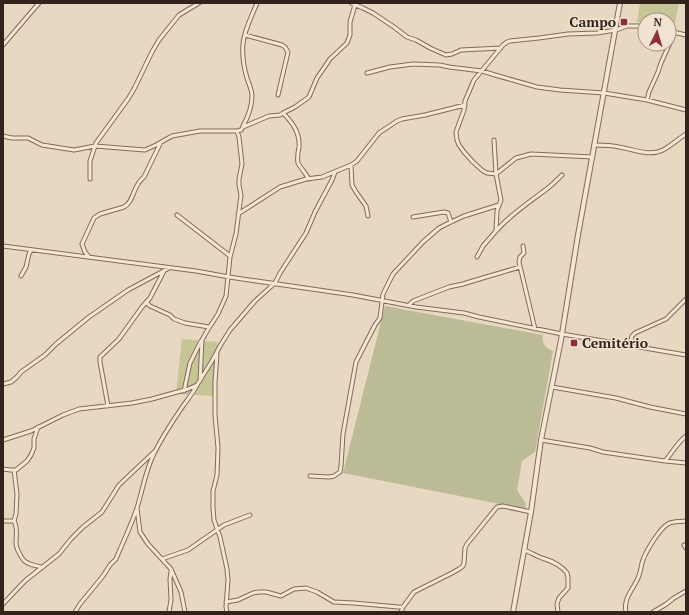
<svg xmlns="http://www.w3.org/2000/svg" width="689" height="615" viewBox="0 0 689 615" font-family="'PT Serif',serif">
	<style>
		.green { fill: #c6c596 }
		.cemetery { fill: #bbbb95 }
		.lines { fill: none; stroke-linecap: round; stroke-linejoin: round }
		.minor-casing { stroke: #816a5a; stroke-width: 5 }
		.tertiary-casing { stroke: #816a5a; stroke-width: 6 }
		.minor { stroke: #f5e6d3; stroke-width: 3 }
		.tertiary { stroke: #f5e6d3; stroke-width: 4 }
		.poi-dot { fill: #8a303d; stroke: #f1e3d0; stroke-width: 1.5 }
		.labels { text-anchor: middle; stroke-width: 3; stroke-linejoin: round; paint-order: stroke }
		.poi-label { font-size: 14px; font-weight: bold; fill: #32241d; stroke: #f1e3d0; text-anchor: end }
	</style>
	<rect width="100%" height="100%" fill="#e9d8c1"/>
	<path class="green" d="M640,3H679L674,28L669,27V20H645V23L637,22Z
		M182,339L218,342L213,396L176,394Z"/>
	<path class="cemetery" d="M385,306L543,335C541,344 546,348 553,351L535,452L522,461L517,490L526,504L525,509L343,473Z"/>
	<g class="lines">
		<g class="minor-casing">
			<path id="minor" d="M351,3L363,8L373,13L394,27L407,37L416,40L430,48L446,55L452,54L461,50L501,48
				M669,31L686,35
				M245,35L282,45L285,47L288,52L278,95
				M3,45L39,3
				M367,73L390,67L413,64L440,65L449,67L482,71L495,75L537,87L560,90L604,93L647,100L686,110
				M647,100L649,92L658,72L661,63L675,32
				M283,113C293,123 300,133 299,147C298,152 297,158 298,163C300,167 306,174 309,179
				M243,126C248,117 252,106 252,96C252,90 249,84 247,78C244,68 242,55 243,44C244,30 252,16 257,3
				M3,136L12,138H28L42,145L74,150L95,146L145,150L156,145L172,136L200,131H237L241,130L243,127L269,116L280,115L283,113L295,107L309,97L317,78L330,59L347,43L350,35V22L355,5
				M594,145C602,145 611,145 619,147C633,149 649,157 663,150C671,146 678,139 686,134
				M593,157L531,154L516,158L496,174L487,173L483,171L473,162L464,152L459,145L457,140L456,132L464,110L465,101L474,80L503,45L507,42L510,41L539,38L568,34L597,33L616,30L627,26H638L645,27
				M351,165L352,185L356,192L366,206L368,216
				M90,179V161L96,143L128,99L134,89L152,52L159,40L179,15L199,3
				M238,214L280,187L306,179L322,177L351,165L357,161L379,133L397,121L402,119L425,115L465,105
				M177,215L230,256
				M413,217L444,212L448,213L451,222
				M497,230C512,213 531,201 548,188C553,184 558,179 562,175
				M3,246L196,271L229,277L353,295L416,307L464,313L479,317L562,334L686,355
				M523,246L524,253L520,257L519,262L535,329
				M89,257L85,252L82,244L94,218L100,214L124,207C135,201 132,186 144,177L160,144
				M477,257L483,246L496,231L497,211L501,200L496,174L494,140
				M21,276L26,267L29,254L31,250
				M146,302L150,306L170,315L174,319L185,323L209,327
				M409,305L413,301L449,287L463,284L476,280L520,267
				M630,345L632,336L635,333L666,319L686,299
				M217,354L215,382V415L218,448L217,475L213,491V508L214,520L220,537L227,569L228,580L226,607L227,612
				M200,381L202,340L207,331L218,314L226,296L230,257L236,234L241,195L239,185V179L242,164L239,137L237,131
				M3,384L11,382L17,377L21,372L45,355L56,344L89,317L128,290L169,268
				M552,387L616,398L650,407L686,414
				M184,391L190,363L201,341
				M108,406L100,362V357L119,339L142,307L150,298L164,271
				M3,440L31,431L63,415L79,409L132,403L152,399L188,389L197,385L212,361L220,346L230,330L255,301L275,283L280,273L306,233L315,212L332,180L335,172
				M541,440L590,448L603,452L665,461C672,453 677,443 686,436
				M665,461L686,463
				M3,469L10,470H16L27,461L31,455L34,448V439L38,427
				M310,476L329,477L334,476L340,472L341,466L343,434L356,362L375,325L380,318L383,294L393,274L423,242L439,228L451,222L464,216L499,205
				M137,508L140,532L148,544L171,569L181,592L185,612
				M3,521H14L16,514L17,494L14,470
				M14,521C18,528 16,535 16,543C16,548 22,560 26,562C30,565 37,566 42,567
				M684,545L686,548
				M524,550C530,552 536,556 542,558C552,561 561,565 567,573L568,578V588L559,598L557,604L558,612
				M162,559L188,550L224,525L250,515
				M226,602L238,600L253,593L259,592H266L281,596L294,589L306,588L317,592L334,602L354,603L398,607H403
				M3,604L21,585L26,580L59,554L71,539L83,527L102,512L119,485L155,451
				M75,612L80,604L103,576L110,565L116,559C123,542 131,526 137,508C142,492 145,474 152,458C160,440 172,422 183,406C188,399 193,393 197,385
				M169,612L171,600L170,579L171,571
				M401,612L403,607L414,592L452,573L459,569L463,566L464,563L465,548L467,544L497,507L503,506L531,512
				M626,612C623,598 633,590 638,578C641,572 641,565 643,560C646,551 660,528 668,524C672,521 681,522 686,521
				M653,612L665,605L674,598L686,591"/>
		</g>
		<g class="tertiary-casing">
			<path id="tertiary" d="M513,612L531,512L541,440L561,340L578,235L620,3"/>
		</g>
		<use href="#minor" class="minor"/>
		<use href="#tertiary" class="tertiary"/>
	</g>
	<g class="poi-dot">
		<rect x="620" y="18" width="8" height="8" rx="2"/>
		<rect x="570" y="339" width="8" height="8" rx="2"/>
	</g>
	<g class="labels">
		<g class="poi-label">
			<text x="616" y="27">Campo</text>
			<text x="582" y="348" text-anchor="start">Cemitério</text>
		</g>
	</g>
	<rect width="689" height="615" fill="none" stroke="#32241d" stroke-width="8"/>
	<g transform="translate(657 32) rotate(5)"><circle r="19" fill="#f1e3d0" stroke="#a59788"/>
	<path d="M0-3L7 15L0 10L-7 15Z" fill="#8a303d"/>
	<text y="-6" font-size="11" font-weight="bold" text-anchor="middle" fill="#32241d">N</text>
	</g>
</svg>
